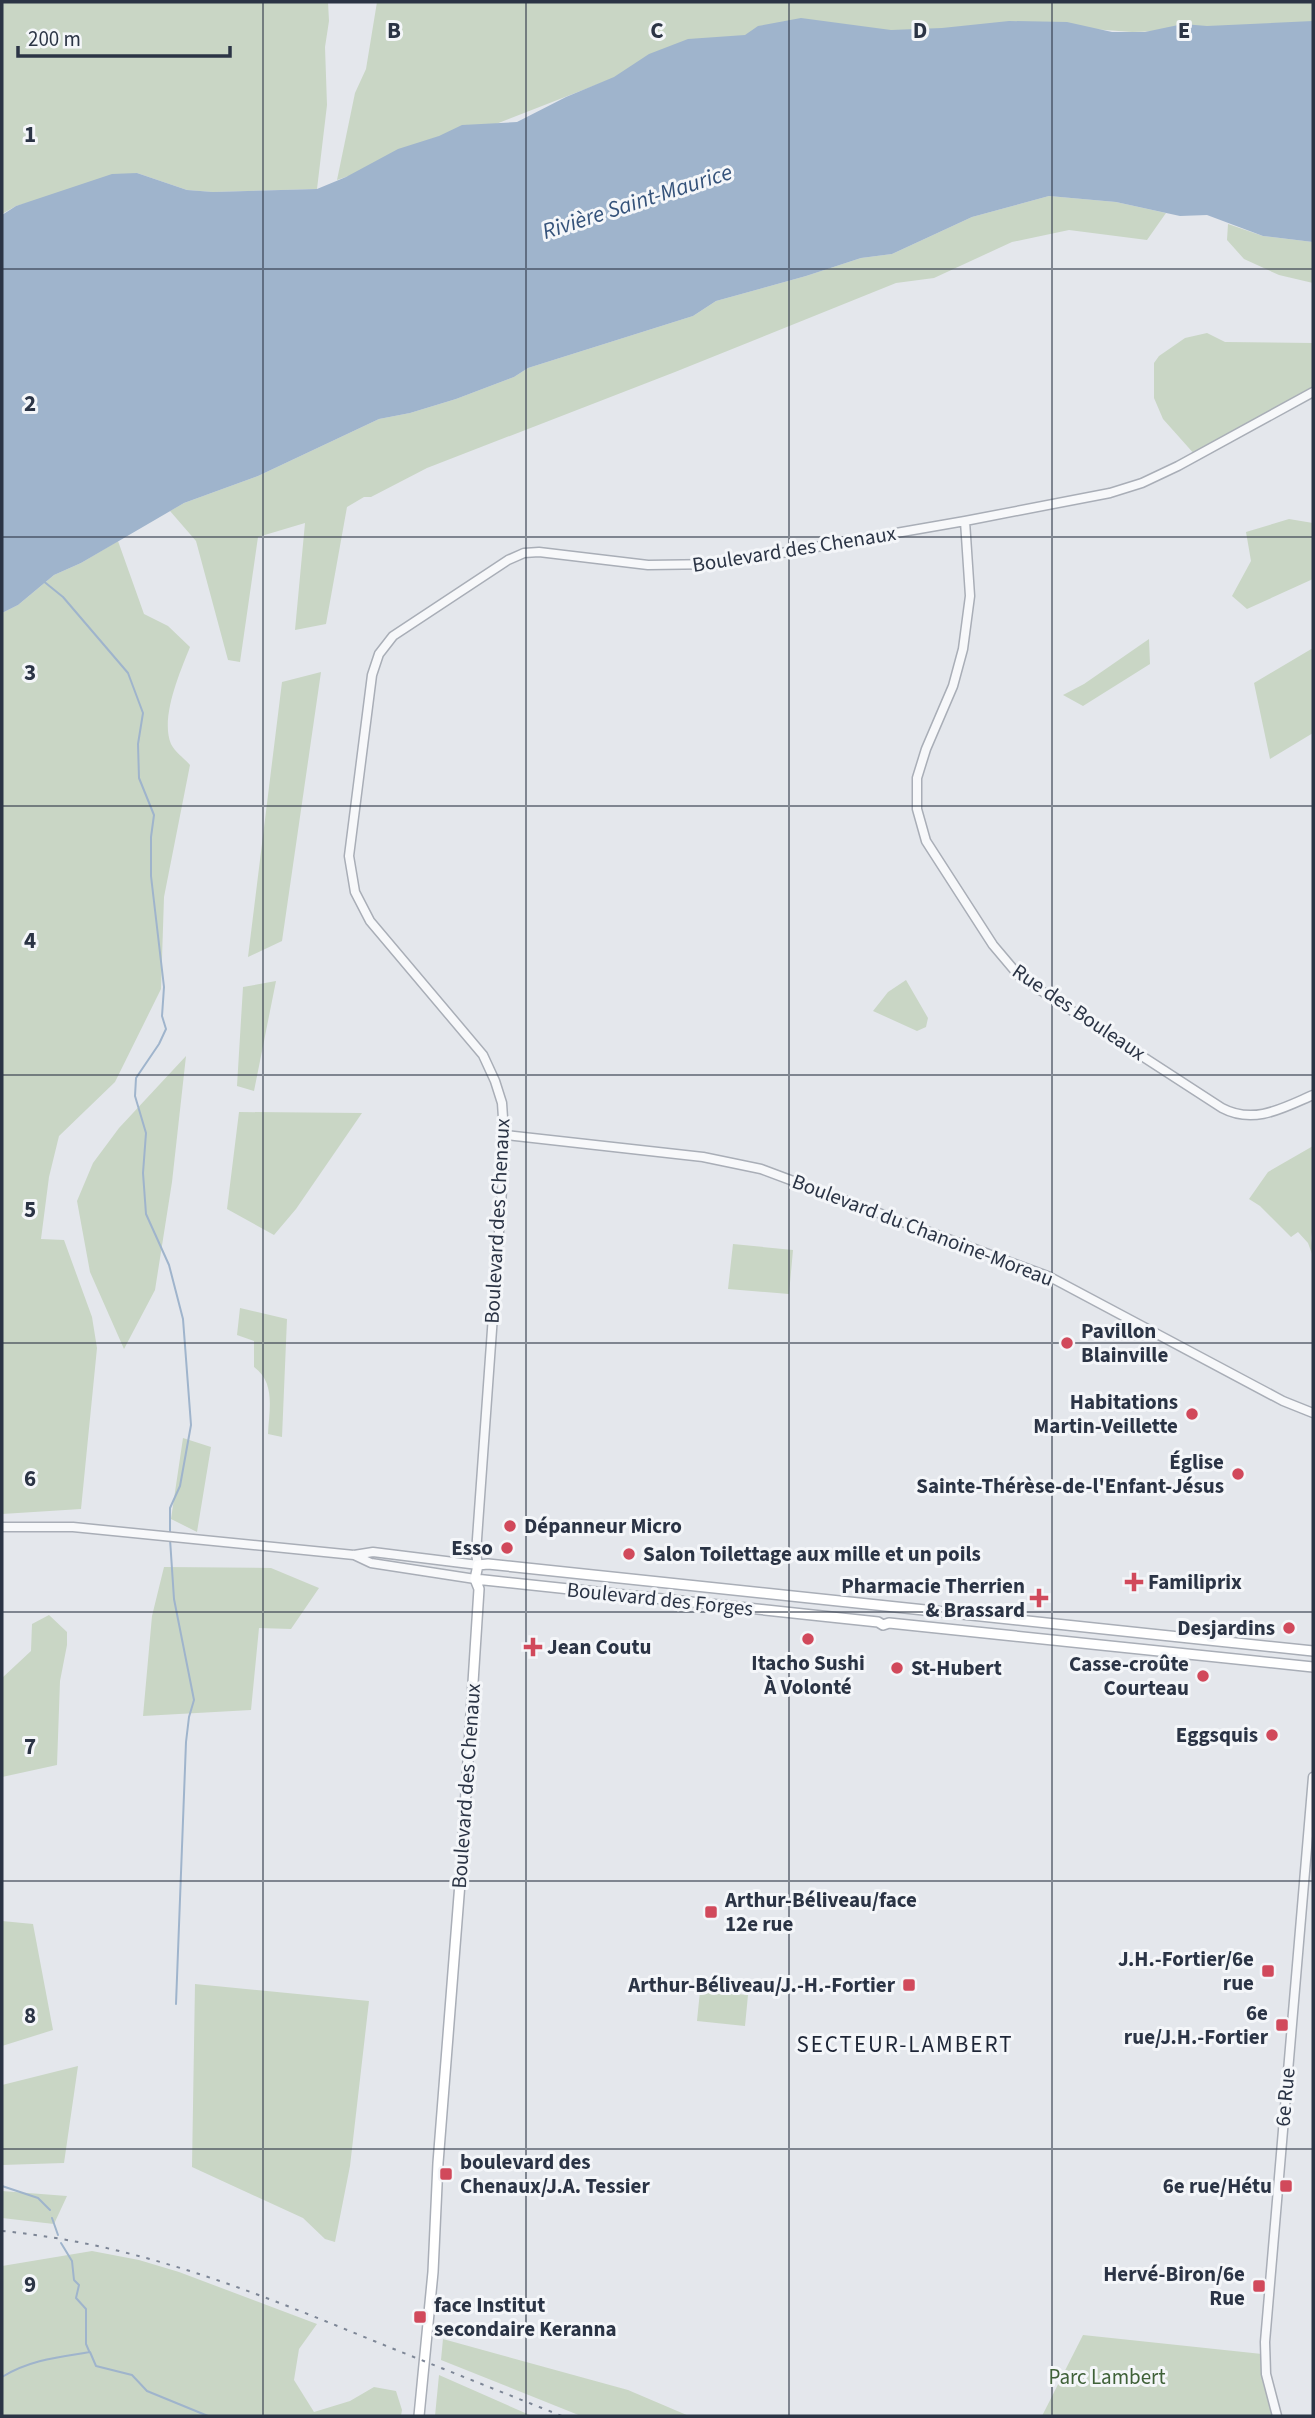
<svg xmlns="http://www.w3.org/2000/svg" width="1315" height="2418" viewBox="0 0 1315 2418" font-family="'Source Sans 3',sans-serif">
	<style>
		.green { fill: #c9d6c5 }
		.water { fill: #9fb4cc }
		.lines { fill: none; stroke-linecap: round; stroke-linejoin: round }
		.stream { stroke: #9fb4cc; stroke-width: 2 }
		.tertiary-casing { stroke: #a9aeb7; stroke-width: 11 }
		.secondary-casing { stroke: #a9aeb7; stroke-width: 12 }
		.tertiary { stroke: #f7f8fa; stroke-width: 8 }
		.secondary { stroke: #fff; stroke-width: 9 }
		.rail { stroke: #7d8696; stroke-width: 2; stroke-dasharray: 3.5 7; stroke-linecap: butt }
		.grid { fill: none; stroke: #2b3445; stroke-width: 2; stroke-opacity: 0.55 }
		.poi-dot { fill: #d1495b; stroke: #f4f6f9; stroke-width: 2.5 }
		.labels { text-anchor: middle; stroke-width: 6; stroke-linejoin: round; paint-order: stroke }
		.street-label { font-size: 21px; fill: #2b3445; stroke: #f4f6f9 }
		.poi-label { font-size: 21px; font-weight: bold; fill: #2b3445; stroke: #f4f6f9; text-anchor: end }
		.park-label { font-size: 21px; fill: #3f6138; stroke: #f4f6f9 }
		.water-label { font-size: 23px; font-style: italic; fill: #34527a; stroke: #f4f6f9 }
		.neighbourhood-label { font-size: 23px; letter-spacing: 2px; fill: #1d2536; stroke: #f4f6f9 }
		.grid-label { font-size: 23px; text-anchor: middle; font-weight: bold; fill: #2b3445; stroke: #f4f6f9; stroke-width: 6; stroke-linejoin: round; paint-order: stroke }
	</style>
	<rect width="100%" height="100%" fill="#e4e7ec"/>
	<path class="green" d="M2,2H328L329,21L325,47L327,105L317,189L213,192L187,190L137,173L16,206L2,214Z
		M377,2H1313V26L1132,32L1039,25L642,67L455,140L337,180L355,93L366,69Z
		M1049,196L1116,202L1166,213L1147,240L1069,230L1012,242L934,278L896,283L675,372L427,468L371,497H364L347,507L326,624L295,630L305,523L258,537L240,662L228,660L196,541L170,511L184,503L258,476L379,419L410,413L456,399L514,377L528,368L693,316L716,301L806,276L861,258L892,254L972,217Z
		M1228,224L1263,236L1313,242V283L1279,275L1244,259L1227,240Z
		M1207,333L1225,342L1313,343V387L1196,456L1163,419L1154,398V363L1159,356L1185,338Z
		M1289,519L1313,523V579L1247,609L1232,596L1251,561L1246,532Z
		M118,541L144,614L168,626L190,647C180,672 160,718 171,744C175,752 184,758 190,765L164,897L161,989L115,1082L59,1136L49,1177L41,1239L64,1240L92,1317L97,1348L81,1509L2,1514V613L18,605L54,575L81,563Z
		M1149,639L1150,664L1083,706L1063,695L1084,684Z
		M1313,648V733L1270,759L1254,683Z
		M321,672L282,941L248,957L282,682Z
		M906,980L928,1018L926,1027L917,1031L873,1011L888,992Z
		M276,981L254,1091L237,1086L243,987Z
		M186,1056L172,1182L155,1290L124,1349L90,1272L77,1201L93,1163L119,1128Z
		M239,1112L362,1113L296,1209L274,1235L227,1209Z
		M1313,1146V1226L1311,1238L1313,1253L1312,1254L1308,1243L1298,1232L1291,1237L1260,1206L1249,1199L1268,1172Z
		M733,1244L793,1250L789,1294L728,1289Z
		M240,1308L287,1319L282,1437L268,1434C269,1410 276,1383 254,1367V1341L237,1335Z
		M183,1438L211,1447L197,1532L171,1519Z
		M164,1567L271,1568L319,1588L291,1629L259,1628L251,1710L143,1716L152,1616Z
		M49,1615L67,1632V1645L60,1681L57,1765L2,1777V1678L31,1651L32,1624Z
		M2,1921L33,1924L53,2030L2,2046Z
		M195,1984L369,2001L350,2166L335,2242L325,2239L303,2218L192,2167Z
		M700,1991L748,1995L745,2026L697,2021Z
		M78,2066L64,2163L2,2165V2085Z
		M2,2191L67,2196L54,2224L2,2218Z
		M92,2251L139,2260L179,2272L317,2324L299,2349L294,2380L314,2412L350,2401L374,2387L396,2391L402,2410L401,2416H2V2266Z
		M1083,2335L1262,2354L1270,2404L1275,2416H1042Z
		M443,2339L628,2390L689,2416H581L441,2360Z
		M439,2375L532,2416H435Z"/>
	<path class="water" d="M801,18L891,30L942,28L1009,21L1067,22L1112,32H1145L1183,24L1207,26L1313,21V242L1263,236L1207,215L1180,216L1116,202L1049,196L972,217L892,254L861,258L806,276L716,301L693,316L528,368L514,377L456,399L410,413L379,419L258,476L184,503L81,563L54,575L18,605L2,613V215L16,206L112,174L137,173L187,190L213,192L317,189L346,177L398,149L439,136L462,125L517,122L566,97L614,77L649,54L688,39L745,35L758,26Z"/>
	<g class="lines">
		<path class="stream" d="M42,580L63,597L128,673L143,713L138,744L139,778L154,815L151,837V876L164,987L162,1016L166,1029L159,1044L136,1078L135,1096L146,1133L143,1173L146,1214L169,1265L183,1319L191,1425L180,1486L170,1508V1534
			M170,1539L174,1599L194,1700L189,1717L186,1742L176,2004
			M2,2186L38,2198L50,2210
			M52,2218L58,2235
			M61,2243L72,2261L74,2280L79,2285L76,2298L86,2309V2344L89,2351
			M2,2377C29,2360 59,2357 90,2352L96,2366L132,2375L147,2391L208,2416
			M322,2416H323"/>
		<g class="tertiary-casing">
			<path id="tertiary" d="M965,521L970,596L963,649L953,686L926,749L917,778V809L926,841L993,945L1020,977L1222,1108C1254,1125 1283,1108 1313,1095
				M505,1135L703,1157L761,1169L1050,1277L1283,1401L1313,1413
				M2,1527H73L354,1555L373,1552L478,1565L476,1553L505,1148L502,1103L495,1081L483,1055L370,921L355,892L349,856L372,675L379,654L393,636L508,560L524,553L539,552L648,565L718,564L965,521L1110,493L1142,483L1178,466L1313,392
				M354,1555L371,1563L475,1579
				M1277,2416L1266,2374L1265,2342L1313,1777"/>
		</g>
		<g class="secondary-casing">
			<path id="secondary" d="M475,1579L878,1622L883,1625L889,1623L1313,1667
				M419,2416L433,2272L438,2163L461,1870L479,1589L475,1579L478,1565L488,1564L1313,1651"/>
		</g>
		<use href="#tertiary" class="tertiary"/>
		<use href="#secondary" class="secondary"/>
		<path class="rail" d="M2,2231C137,2244 250,2290 374,2341C436,2366 499,2391 562,2416"/>
	</g>
	<path class="grid" d="M263,2V2416M526,2V2416M789,2V2416M1052,2V2416M2,269H1313M2,537H1313M2,806H1313M2,1075H1313M2,1343H1313M2,1612H1313M2,1881H1313M2,2149H1313"/>
	<g class="poi-dot">
		<circle cx="1067" cy="1343" r="7"/>
		<circle cx="1192" cy="1414" r="7"/>
		<circle cx="1238" cy="1474" r="7"/>
		<circle cx="510" cy="1526" r="7"/>
		<circle cx="507" cy="1548" r="7"/>
		<circle cx="629" cy="1554" r="7"/>
		<path d="M1130.5 1571.5h7v7h7v7h-7v7h-7v-7h-7v-7h7z"/>
		<path d="M1035.5 1587.5h7v7h7v7h-7v7h-7v-7h-7v-7h7z"/>
		<circle cx="1289" cy="1628" r="7"/>
		<circle cx="808" cy="1639" r="7"/>
		<path d="M529.5 1636.5h7v7h7v7h-7v7h-7v-7h-7v-7h7z"/>
		<circle cx="897" cy="1668" r="7"/>
		<circle cx="1203" cy="1676" r="7"/>
		<circle cx="1272" cy="1735" r="7"/>
		<rect x="704" y="1905" width="14" height="14" rx="3.5"/>
		<rect x="1261" y="1964" width="14" height="14" rx="3.5"/>
		<rect x="902" y="1978" width="14" height="14" rx="3.5"/>
		<rect x="1275" y="2018" width="14" height="14" rx="3.5"/>
		<rect x="439" y="2167" width="14" height="14" rx="3.5"/>
		<rect x="1279" y="2179" width="14" height="14" rx="3.5"/>
		<rect x="1252" y="2279" width="14" height="14" rx="3.5"/>
		<rect x="413" y="2310" width="14" height="14" rx="3.5"/>
	</g>
	<g class="labels">
		<g class="street-label">
			<text transform="translate(794 549) rotate(-9)" y="7">Boulevard des Chenaux</text>
			<text transform="translate(1079 1012) rotate(34)" y="7">Rue des Bouleaux</text>
			<text transform="translate(497 1221) rotate(-87)" y="7">Boulevard des Chenaux</text>
			<text transform="translate(923 1230) rotate(21)" y="7">Boulevard du Chanoine-Moreau</text>
			<text transform="translate(660 1599) rotate(6)" y="7">Boulevard des Forges</text>
			<text transform="translate(466 1786) rotate(-86)" y="7">Boulevard des Chenaux</text>
			<text transform="translate(1285 2097) rotate(-85)" y="7">6e Rue</text>
		</g>
		<g class="poi-label">
			<text x="1081" y="1338" text-anchor="start">Pavillon<tspan x="1081" dy="24">Blainville</tspan></text>
			<text x="1178" y="1409">Habitations<tspan x="1178" dy="24">Martin-Veillette</tspan></text>
			<text x="1224" y="1469">Église<tspan x="1224" dy="24">Sainte-Thérèse-de-l'Enfant-Jésus</tspan></text>
			<text x="524" y="1533" text-anchor="start">Dépanneur Micro</text>
			<text x="493" y="1555">Esso</text>
			<text x="643" y="1561" text-anchor="start">Salon Toilettage aux mille et un poils</text>
			<text x="1148" y="1589" text-anchor="start">Familiprix</text>
			<text x="1025" y="1593">Pharmacie Therrien<tspan x="1025" dy="24">&amp; Brassard</tspan></text>
			<text x="1275" y="1635">Desjardins</text>
			<text x="547" y="1654" text-anchor="start">Jean Coutu</text>
			<text x="808" y="1670" text-anchor="middle">Itacho Sushi<tspan x="808" dy="24">À Volonté</tspan></text>
			<text x="1189" y="1671">Casse-croûte<tspan x="1189" dy="24">Courteau</tspan></text>
			<text x="911" y="1675" text-anchor="start">St-Hubert</text>
			<text x="1258" y="1742">Eggsquis</text>
			<text x="725" y="1907" text-anchor="start">Arthur-Béliveau/face<tspan x="725" dy="24">12e rue</tspan></text>
			<text x="1254" y="1966">J.H.-Fortier/6e<tspan x="1254" dy="24">rue</tspan></text>
			<text x="895" y="1992">Arthur-Béliveau/J.-H.-Fortier</text>
			<text x="1268" y="2020">6e<tspan x="1268" dy="24">rue/J.H.-Fortier</tspan></text>
			<text x="460" y="2169" text-anchor="start">boulevard des<tspan x="460" dy="24">Chenaux/J.A. Tessier</tspan></text>
			<text x="1272" y="2193">6e rue/Hétu</text>
			<text x="1245" y="2281">Hervé-Biron/6e<tspan x="1245" dy="24">Rue</tspan></text>
			<text x="434" y="2312" text-anchor="start">face Institut<tspan x="434" dy="24">secondaire Keranna</tspan></text>
		</g>
		<g class="park-label">
			<text x="1107" y="2384">Parc Lambert</text>
		</g>
		<g class="water-label">
			<text transform="translate(637 201) rotate(-18)" y="8">Rivière Saint-Maurice</text>
		</g>
		<g class="neighbourhood-label">
			<text x="905" y="2052">SECTEUR-LAMBERT</text>
		</g>
	</g>
	<g class="grid-label">
		<text x="394" y="38">B</text>
		<text x="657" y="38">C</text>
		<text x="920" y="38">D</text>
		<text x="1184" y="38">E</text>
		<text x="30" y="142">1</text>
		<text x="30" y="411">2</text>
		<text x="30" y="680">3</text>
		<text x="30" y="948">4</text>
		<text x="30" y="1217">5</text>
		<text x="30" y="1486">6</text>
		<text x="30" y="1754">7</text>
		<text x="30" y="2023">8</text>
		<text x="30" y="2292">9</text>
	</g>
	<rect width="1315" height="2418" fill="none" stroke="#2b3445" stroke-width="7"/>
	<path d="M18 46v10h212v-10" fill="none" stroke="#2b3445" stroke-width="3.5"/>
	<text x="28" y="46" font-size="21" fill="#2b3445" stroke="#f4f6f9" stroke-width="5" paint-order="stroke">200 m</text>
</svg>
